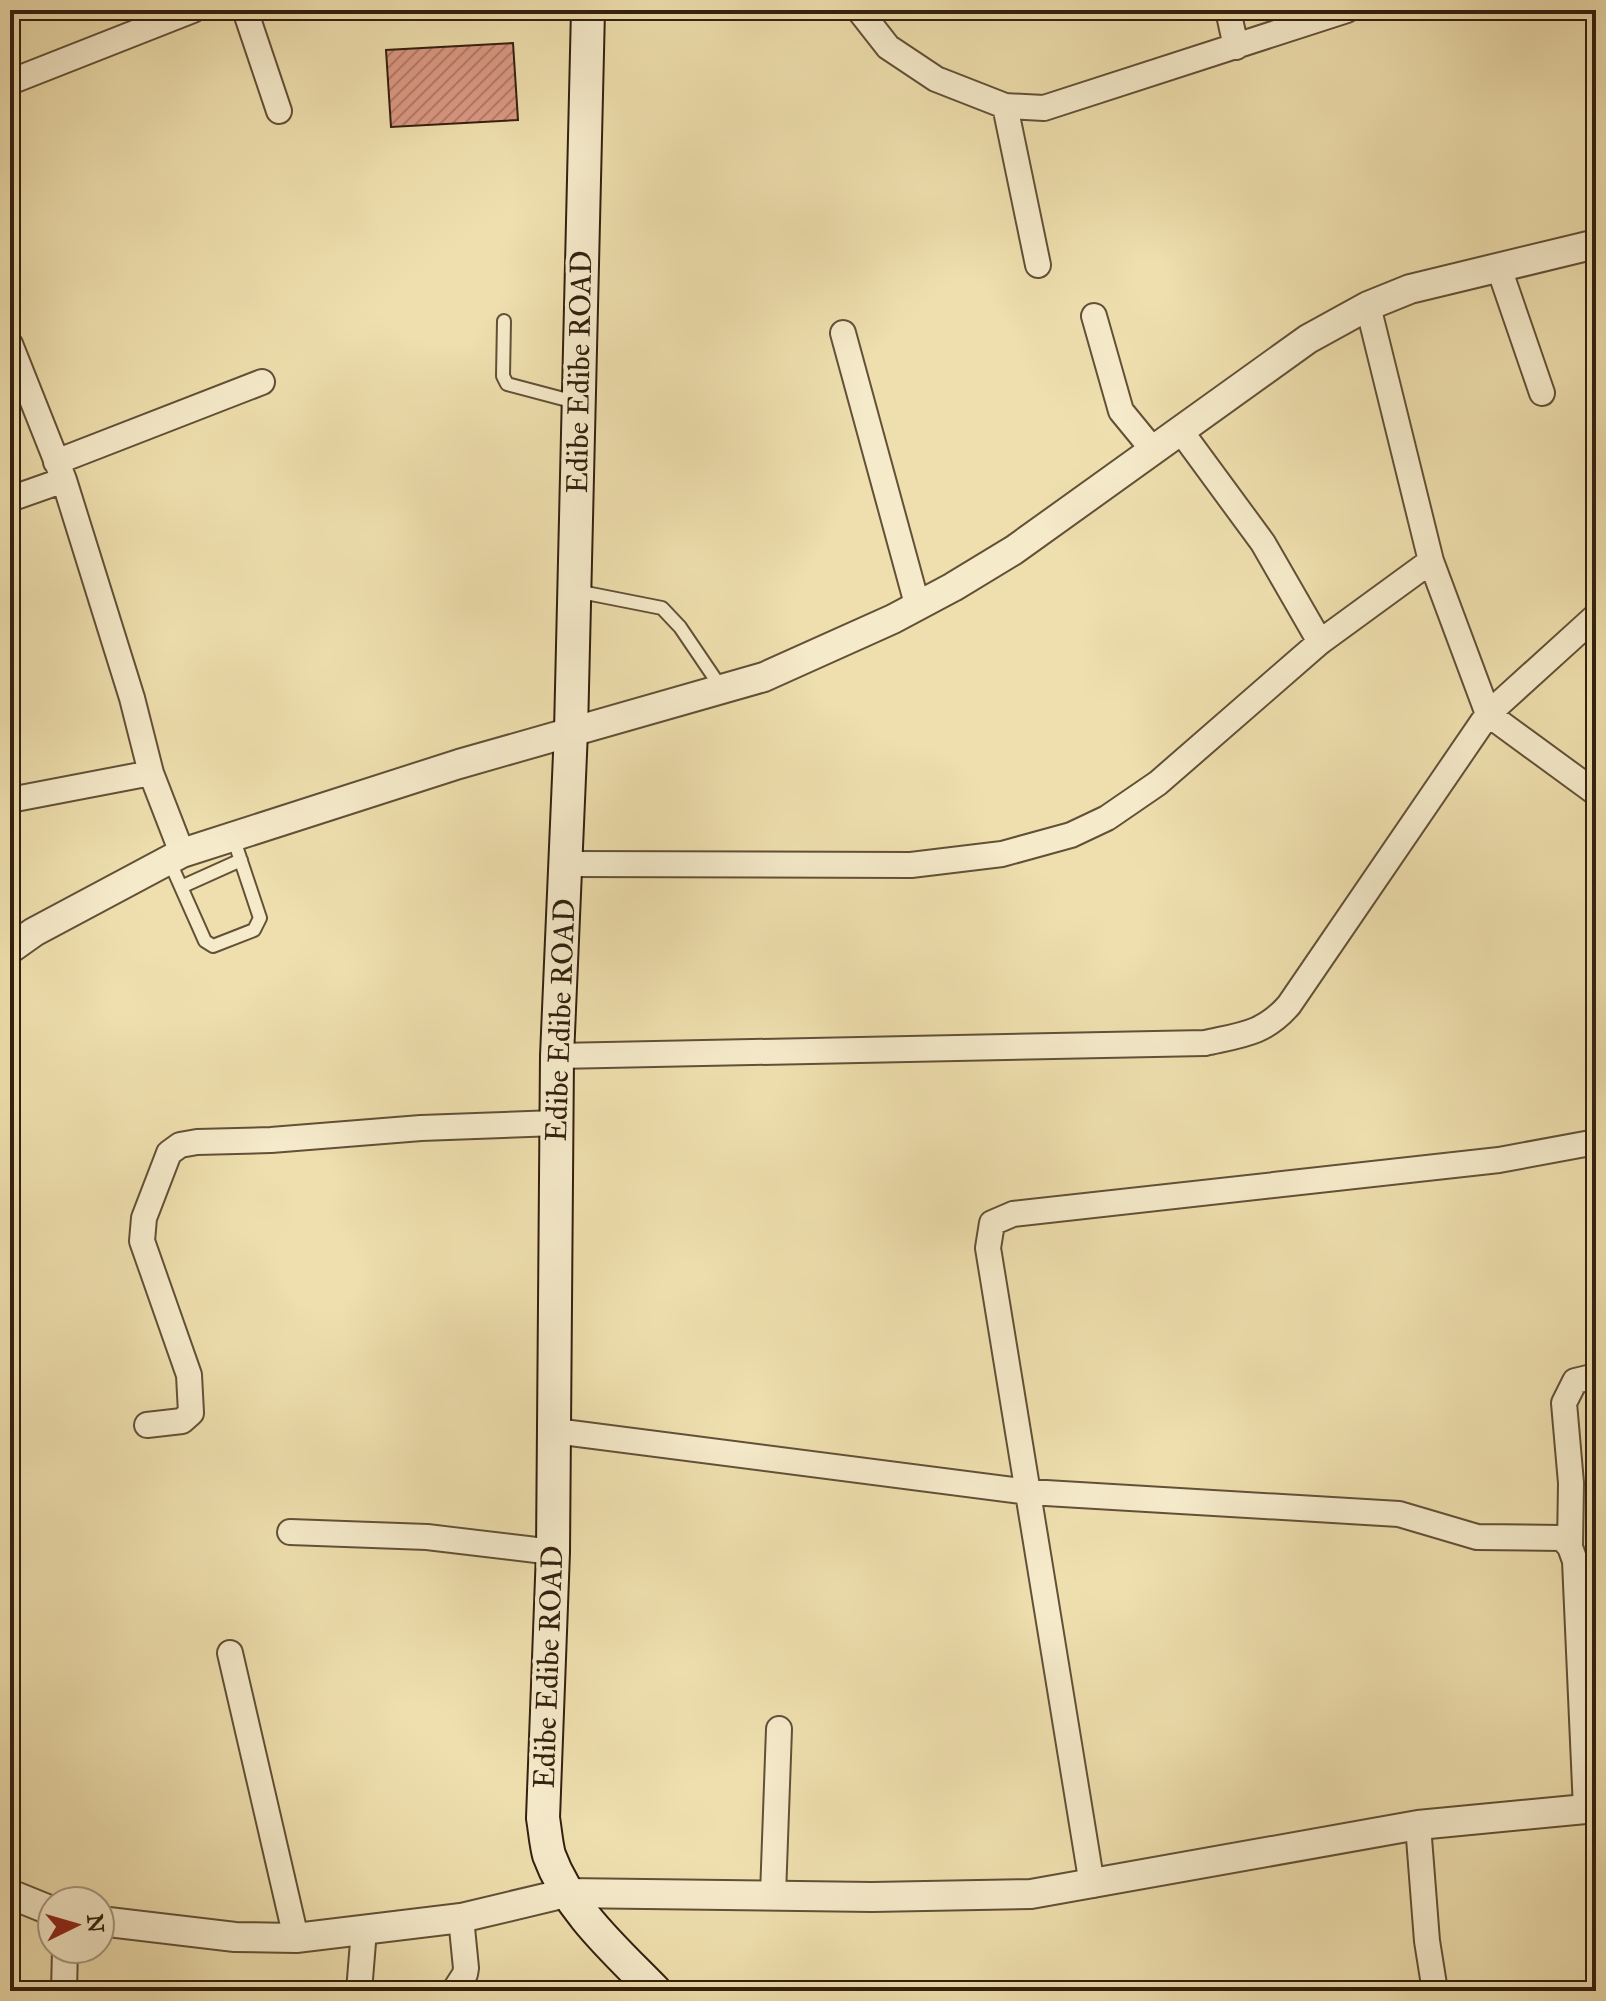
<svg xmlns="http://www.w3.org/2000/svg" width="1606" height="2001" viewBox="0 0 1606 2001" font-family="'IM FELL Great Primer',serif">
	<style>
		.building { fill: url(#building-hatch); stroke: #33200f; stroke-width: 2 }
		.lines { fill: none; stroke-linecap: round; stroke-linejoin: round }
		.service-casing { stroke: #625037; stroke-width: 16 }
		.minor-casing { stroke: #625037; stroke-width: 28 }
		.tertiary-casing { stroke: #625037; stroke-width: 32 }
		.secondary-casing { stroke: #33200f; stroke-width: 36 }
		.service { stroke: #f5eaca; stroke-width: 12 }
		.minor { stroke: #f5eaca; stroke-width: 24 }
		.tertiary { stroke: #f5eaca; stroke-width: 28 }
		.secondary { stroke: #f5eaca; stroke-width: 32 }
		.labels { text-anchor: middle; stroke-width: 8; stroke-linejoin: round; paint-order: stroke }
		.street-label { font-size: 30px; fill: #33200f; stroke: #f5eaca }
	</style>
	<defs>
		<pattern id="building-hatch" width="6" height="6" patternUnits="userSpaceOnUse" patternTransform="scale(2)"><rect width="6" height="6" fill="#dc9884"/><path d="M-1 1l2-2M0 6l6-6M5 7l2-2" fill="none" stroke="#b37c6a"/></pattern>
	</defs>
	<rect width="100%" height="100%" fill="#efdfae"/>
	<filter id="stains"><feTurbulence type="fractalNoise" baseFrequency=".0025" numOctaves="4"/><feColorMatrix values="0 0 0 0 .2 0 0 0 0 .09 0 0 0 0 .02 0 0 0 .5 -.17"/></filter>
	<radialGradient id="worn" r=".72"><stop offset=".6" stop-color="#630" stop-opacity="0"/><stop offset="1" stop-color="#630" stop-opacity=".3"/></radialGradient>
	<path class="building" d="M513,43L518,120L391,127L386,50Z"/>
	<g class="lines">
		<g class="service-casing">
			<path id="service" d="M504,321L503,376L507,384L575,402
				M576,591L662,608L680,627L722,689
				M169,860L205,941L213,946L254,930L260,918L233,837
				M181,887L241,860"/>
		</g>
		<g class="minor-casing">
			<path id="minor" d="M245,10L279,111
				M859,10L888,47L936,79L1005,106L1044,108L1347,10
				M1228,10L1236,47
				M10,82L193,10
				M1005,106L1038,265
				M1499,268L1542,393
				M1368,306L1431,561L1488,714L1596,793
				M1094,316L1121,411L1153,450
				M843,333L917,604
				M10,344L64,480L132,698L151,773L182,853
				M1180,430L1263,543L1320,642
				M56,462L262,382
				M10,499L64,480
				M10,800L151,773
				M566,864L911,865L1002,854L1071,835L1107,818L1158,783L1320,642L1431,561
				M557,1056L1205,1043C1241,1035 1264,1034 1289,1005L1488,714L1596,616
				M147,1425L182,1421L191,1413L189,1375L142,1241L144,1218L169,1153L180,1145L197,1142L271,1140L421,1128L556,1123
				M555,1431L1029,1492L1399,1514L1477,1537L1562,1538L1570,1547L1575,1561L1586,1809
				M290,1532L427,1537L553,1552
				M1570,1547L1571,1483L1564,1403L1575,1381L1596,1376
				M230,1653L296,1938
				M1418,1825L1427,1941L1435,1991
				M1092,1885L988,1248L992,1223L1013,1214L1499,1160L1596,1142
				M773,1895L779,1729
				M64,1991L65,1949
				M359,1991L364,1930
				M454,1991L465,1974L466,1968L461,1918"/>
		</g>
		<g class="tertiary-casing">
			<path id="tertiary" d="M10,949L34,932L182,853L459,764L764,677L893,619L953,587L1014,550L1308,339L1368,306L1410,289L1596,244
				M10,1894L52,1911
				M100,1921L235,1937L296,1938L461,1918L566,1893L872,1897L1031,1894L1418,1825L1596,1808"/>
		</g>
		<g class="secondary-casing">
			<path id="secondary" d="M588,10L571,731L557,1056L553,1552L543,1818C545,1830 546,1844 549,1855C569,1910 615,1950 655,1991"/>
		</g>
		<use href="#service" class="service"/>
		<use href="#minor" class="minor"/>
		<use href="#tertiary" class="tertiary"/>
		<use href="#secondary" class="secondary"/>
	</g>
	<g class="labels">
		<g class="street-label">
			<text transform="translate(579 372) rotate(-89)" y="10">Edibe Edibe ROAD</text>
			<text transform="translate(560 1020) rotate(-88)" y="10">Edibe Edibe ROAD</text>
			<text transform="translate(548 1667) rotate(-88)" y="10">Edibe Edibe ROAD</text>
		</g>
	</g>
	<rect width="1606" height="2001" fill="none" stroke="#efdfae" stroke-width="40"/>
	<rect x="12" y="12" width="1582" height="1977" fill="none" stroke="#33200f" stroke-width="4"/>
	<rect x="20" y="20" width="1566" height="1961" fill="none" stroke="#33200f" stroke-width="2"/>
	<g transform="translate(76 1925) rotate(85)"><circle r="38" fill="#f5eaca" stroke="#a7997f" stroke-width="2"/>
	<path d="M0-6L14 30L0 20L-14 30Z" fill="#8f2418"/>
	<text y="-12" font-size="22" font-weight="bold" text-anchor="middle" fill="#33200f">N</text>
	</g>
	<rect width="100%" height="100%" filter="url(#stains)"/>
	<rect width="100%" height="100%" fill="url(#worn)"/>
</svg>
